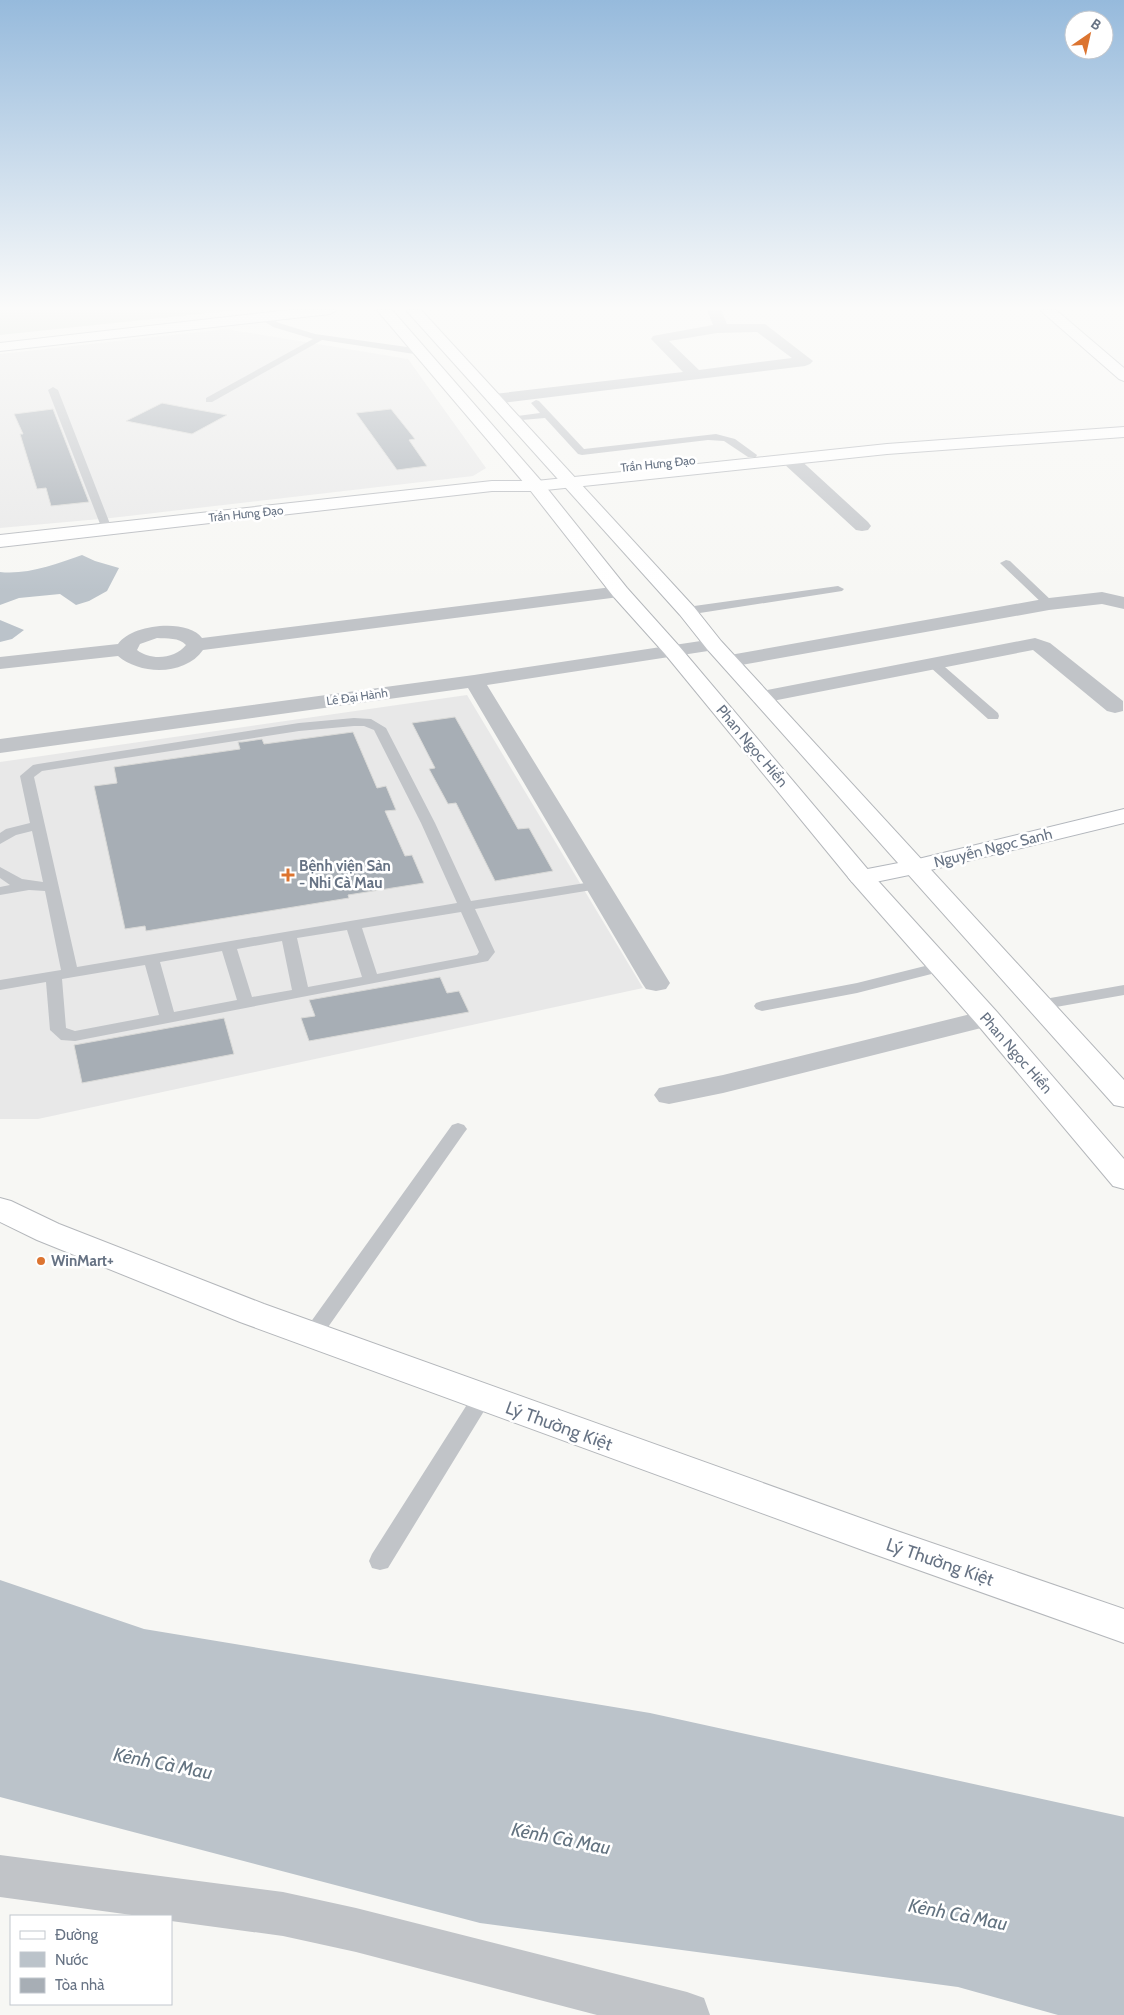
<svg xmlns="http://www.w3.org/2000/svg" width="1124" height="2015" viewBox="0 0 1124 2015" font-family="Cabin,sans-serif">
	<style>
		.built { fill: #e8e8e8 }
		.green { fill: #d6dcd4 }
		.water { fill: #bbc3ca }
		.building { fill: #a7aeb5; stroke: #d9d9d7 }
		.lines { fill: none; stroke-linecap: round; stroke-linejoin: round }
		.secondary-casing { stroke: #b3b7bd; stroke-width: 2 }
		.primary-casing { stroke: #b4b7bc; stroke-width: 2 }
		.highway-casing { stroke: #b4b7bb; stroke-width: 2 }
		.lane { fill: #c1c4c8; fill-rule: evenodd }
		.street { fill: #c1c4c8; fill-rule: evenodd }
		.secondary { fill: #fff; fill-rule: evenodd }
		.primary { fill: #fff; fill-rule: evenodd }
		.highway { fill: #fff; fill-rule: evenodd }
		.poi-dot { fill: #dc7430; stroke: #fff; stroke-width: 2 }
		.labels { text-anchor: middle; stroke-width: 5; stroke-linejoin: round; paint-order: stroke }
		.far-street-label { font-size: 12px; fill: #677384; stroke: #fff }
		.street-label { font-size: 15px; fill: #677384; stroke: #fff }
		.poi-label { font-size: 15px; font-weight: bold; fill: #677384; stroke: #fff; text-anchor: start }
		.near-street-label { font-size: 18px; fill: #677384; stroke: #fff }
		.near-water-label { font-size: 19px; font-style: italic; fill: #637380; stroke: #fff }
	</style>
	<rect width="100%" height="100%" fill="#f7f7f4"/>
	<path class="built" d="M226,329L408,359L486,468L473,476L111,518L0,528V354Z
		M467,695L643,988L38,1119H0V762Z"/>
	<path class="green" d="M0,310H238L0,335Z"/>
	<path class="water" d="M82,555L95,561L119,568L107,591L89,601L76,605L60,594L19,598L0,605V572C27,575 57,564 82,555Z
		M0,620L24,630L12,639L0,642Z
		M0,1580L144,1629L650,1713L1124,1817V2015H1058L958,1987L480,1923L0,1797Z"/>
	<path class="building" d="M162,403L188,408L227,415L192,434L126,421Z
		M53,409L89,502L51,506L46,488L37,489L20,434H23L14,414Z
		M391,409L415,439L409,440L427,466L397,470L356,413Z
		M455,717L518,829L529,828L553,871L495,881L456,803L448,804L429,769L435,768L412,723Z
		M353,732L377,788L386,786L396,810L385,811L405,856L412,855L424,883L348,895L349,898L146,931L145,926L125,929L94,786L117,783L114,767L240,749L238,742H242L262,739L264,744Z
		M440,977L447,993L459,991L469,1012L309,1041L301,1018L315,1016L309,1000Z
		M224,1018L234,1054L82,1083L74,1045Z"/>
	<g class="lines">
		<g class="secondary-casing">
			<path id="secondary" d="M289,310H337L330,314L0,351V343Z
				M1040,310H1056L1124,368V381L1119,379Z
				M1124,809V823L914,874L861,885L852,882L848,877L852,872L914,860Z"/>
		</g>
		<g class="primary-casing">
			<path id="primary" d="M1124,427V437L887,454L536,491H492L0,547V535L492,481H536L887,444Z"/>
		</g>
		<g class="highway-casing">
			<path id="highway" d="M377,310H392L542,482L627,588L679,646L870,872L997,1012L1124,1159V1189L1113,1186L977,1024L852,882L665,654L613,596L530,490Z
				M406,310H421L694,607L721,641L1124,1080V1107L1114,1105L707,649L680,615Z
				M0,1198L11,1201L59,1224L264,1304L894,1530L1124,1609V1643L868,1552L240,1322L37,1240L0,1222Z"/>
		</g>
		<path class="lane" d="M265,315L279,323L315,334L421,349L425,352L421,355L322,340L212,402H206V398L313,339L273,327L262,320V316Z
			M53,387L58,390L112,529L111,531L107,532L102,529L48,390Z
			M536,400L539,401L584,449L716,434L735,439L757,455L756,457H748L724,441L708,440L582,455L578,454L545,418L510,421V417L540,413L531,403Z
			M1006,560L1010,561L1053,602L1055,604L1053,606H1045L1002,565L1000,563Z
			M838,586L844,589L842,591L687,615L681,611L687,607Z
			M934,660L938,661L998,713L999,716L998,719H988L930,667L928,664L930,661Z
			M354,718L371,719L386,728L435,823L471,901L598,881L603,882L605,885L603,888L598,889L475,909L495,952L488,961L75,1041L61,1040L50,1030L46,982L0,990V980L61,970L45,891L29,890L0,895V887L10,885L0,878V867L22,879L43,882L32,831L16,835L0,844V833L6,829L30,823L20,776L33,765L38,764L299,723ZM354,726H364L374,730L421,823L457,903L77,967L34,777L42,771L299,731ZM461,912L479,952L477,955L377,974L362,928ZM347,930L362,977L308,987L297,938ZM282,941L292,990L252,997L237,949ZM222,951L237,1000L174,1012L160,962ZM145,965L159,1015L75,1031L66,1028L62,979Z
			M941,962L947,964L949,967L947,970L857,993L762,1011L756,1009L754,1006L756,1003L762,1001L857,983Z
			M1124,985V995L1039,1010L1033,1008L1031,1005L1033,1002L1039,1000Z
			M458,1123L464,1125L467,1129L464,1133L319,1340L312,1342L305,1340L302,1335L305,1330L452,1125Z
			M482,1390L489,1392L492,1398L388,1568L380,1570L372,1568L369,1561L372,1554L475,1392Z"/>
		<path class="street" d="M707,310H721L727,324H765L813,361L810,364L805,366L494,404L488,402L486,399L488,396L494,394L683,372L651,339L653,336L658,335L713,325ZM757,332L792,358L699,370L669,341L717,333Z
			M789,454L795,455L868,522L871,526L868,530L862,531L856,530L783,463L780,459L783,455Z
			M620,586L627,588L630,592L627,596L203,650C185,676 140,675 118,656L0,669V657L118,644C131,624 188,618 202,638ZM157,638C167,639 179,637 186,645C175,659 151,661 137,650L140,644Z
			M1102,592L1124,597V609L1102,604L1049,610L730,667L723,665L720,661L723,657L730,655L1049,598Z
			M1035,638L1050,643L1123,701V711L1115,713L1107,711L1033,650L762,703L754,702L751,697L754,692L762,691Z
			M714,639L721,641L724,645L721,649L487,685L670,983L666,989L656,991L646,989L642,983L468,688L0,753V739L474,675Z
			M987,1010L997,1012L1001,1018L997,1024L723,1093L669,1104L659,1102L654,1095L659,1088L723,1075Z
			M0,1855L283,1892L356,1908L687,1992L704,1998L710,2015H597L356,1952L283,1936L171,1921V1916H139L0,1897Z"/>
		<use href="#secondary" class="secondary"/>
		<use href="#primary" class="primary"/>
		<use href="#highway" class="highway"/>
	</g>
	<linearGradient id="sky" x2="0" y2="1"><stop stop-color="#96badc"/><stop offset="0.52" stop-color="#fbfbfa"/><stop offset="1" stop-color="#fbfbfa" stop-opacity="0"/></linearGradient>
	<rect width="1124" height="592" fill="url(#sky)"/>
	<g class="poi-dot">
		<path d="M285.5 867.5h5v5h5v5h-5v5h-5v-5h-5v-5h5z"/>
		<circle cx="41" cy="1261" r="5"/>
	</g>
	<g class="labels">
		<g class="far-street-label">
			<text transform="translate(658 464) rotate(-6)" y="4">Trần Hưng Đạo</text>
			<text transform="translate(246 514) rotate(-6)" y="4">Trần Hưng Đạo</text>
			<text transform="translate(357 697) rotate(-8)" y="4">Lê Đại Hành</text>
		</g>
		<g class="street-label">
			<text transform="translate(752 746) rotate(50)" y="5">Phan Ngọc Hiển</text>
			<text transform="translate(993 848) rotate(-14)" y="5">Nguyễn Ngọc Sanh</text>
			<text transform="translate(1016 1053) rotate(49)" y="5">Phan Ngọc Hiển</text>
		</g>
		<g class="poi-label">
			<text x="299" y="871">Bệnh viện Sản<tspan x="299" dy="17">- Nhi Cà Mau</tspan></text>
			<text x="51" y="1266">WinMart+</text>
		</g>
		<g class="near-street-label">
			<text transform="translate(559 1426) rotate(20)" y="6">Lý Thường Kiệt</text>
			<text transform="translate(940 1562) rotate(19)" y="6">Lý Thường Kiệt</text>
		</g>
		<g class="near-water-label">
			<text transform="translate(163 1763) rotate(11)" y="7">Kênh Cà Mau</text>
			<text transform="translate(561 1838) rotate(11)" y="7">Kênh Cà Mau</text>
			<text transform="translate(958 1914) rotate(11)" y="7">Kênh Cà Mau</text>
		</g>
	</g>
	<rect x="10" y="1915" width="162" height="90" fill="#ffffff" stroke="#c2c7ce"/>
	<rect x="20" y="1931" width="25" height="8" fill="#ffffff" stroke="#c2c7ce"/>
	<text x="55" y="1940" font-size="15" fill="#677384">Đường</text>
	<rect x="20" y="1952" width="25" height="15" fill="#bbc3ca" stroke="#c2c7ce"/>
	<text x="55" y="1965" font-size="15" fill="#677384">Nước</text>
	<rect x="20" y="1978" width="25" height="15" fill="#a7aeb5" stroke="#c2c7ce"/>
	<text x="55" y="1990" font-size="15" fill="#677384">Tòa nhà</text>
	<g transform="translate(1089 35) rotate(34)"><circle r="24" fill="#ffffff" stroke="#c2c7ce"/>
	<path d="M0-4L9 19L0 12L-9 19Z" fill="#dc7430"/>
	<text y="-8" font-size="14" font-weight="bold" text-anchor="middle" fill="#677384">B</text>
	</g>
</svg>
